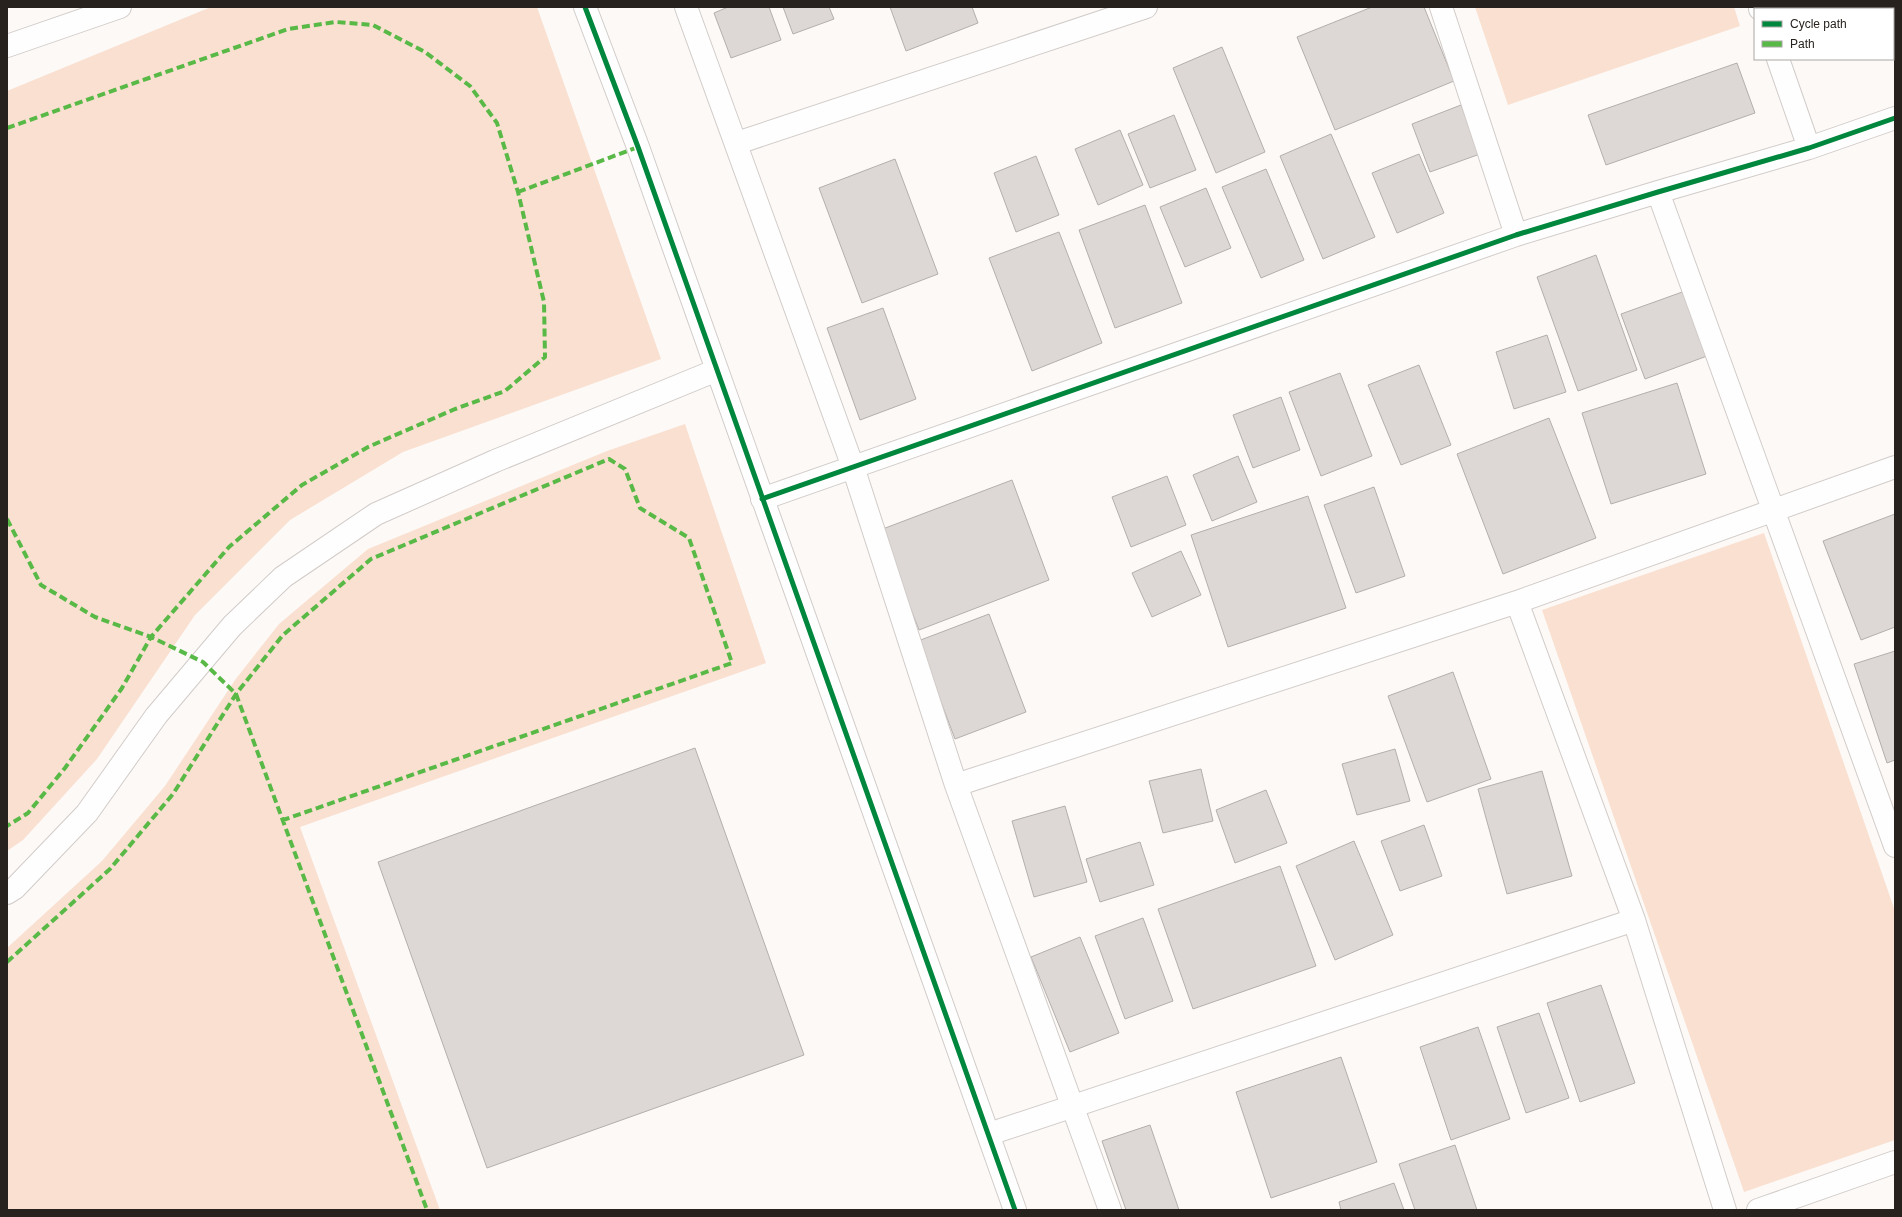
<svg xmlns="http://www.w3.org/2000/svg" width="1902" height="1217" viewBox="0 0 1902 1217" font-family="Helvetica,sans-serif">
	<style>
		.green { fill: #fae0d0 }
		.building { fill: #ddd8d5; stroke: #b3afad }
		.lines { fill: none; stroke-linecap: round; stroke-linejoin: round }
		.minor-casing { stroke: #d1ccc9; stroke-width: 24 }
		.minor { stroke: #fffefe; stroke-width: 22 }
		.quiet { stroke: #58b947; stroke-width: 4; stroke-dasharray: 8 4; stroke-linecap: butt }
		.cycleway-casing { stroke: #fff; stroke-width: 8 }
		.cycleway { stroke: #00873e; stroke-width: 5 }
	</style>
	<rect width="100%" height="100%" fill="#fcf9f7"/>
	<path class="green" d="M211,7H537L661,359L403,452L290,520L195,615L97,759L23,840L7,851V91Z
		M1475,7H1734L1740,26L1508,105Z
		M685,424L766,663L300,827L440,1210H7V948L102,861L165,786L235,680L279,624L368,549L607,451Z
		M1764,533L1895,911V1140L1744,1192L1542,610Z"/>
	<path class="building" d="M728,7H769L781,40L731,58L714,13Z
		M783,7H829L834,19L793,34Z
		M890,7H972L978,23L906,51Z
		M1372,7H1424L1454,81L1335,130L1297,37Z
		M1786,7H1895V15L1893,16V9H1787Z
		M1222,47L1265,152L1216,173L1173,68Z
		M1737,63L1755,113L1606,165L1588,115Z
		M1461,105L1480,154L1430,172L1412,124Z
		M1174,115L1196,170L1150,188L1128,134Z
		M1120,130L1143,185L1098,205L1075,149Z
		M1331,134L1375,237L1323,259L1280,156Z
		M1419,154L1444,213L1397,233L1372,173Z
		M1036,156L1059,215L1016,232L994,173Z
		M895,159L938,274L862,303L819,188Z
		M1266,169L1304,260L1261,278L1222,187Z
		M1206,188L1231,248L1185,267L1160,207Z
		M1145,205L1182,303L1115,328L1079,230Z
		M1059,232L1102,343L1032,371L989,258Z
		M1596,255L1637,370L1578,391L1537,277Z
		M1685,291L1707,356L1645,379L1621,314Z
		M883,308L916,399L860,420L827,328Z
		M1547,335L1566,392L1514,409L1496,352Z
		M1419,365L1451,445L1401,465L1368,385Z
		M1340,373L1372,456L1321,476L1289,392Z
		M1677,383L1706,474L1611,504L1582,413Z
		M1281,397L1300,450L1253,468L1233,415Z
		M1549,418L1596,538L1503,574L1457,454Z
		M1238,456L1257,502L1212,521L1193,475Z
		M1167,476L1186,525L1131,547L1112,497Z
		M1012,480L1049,580L919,630L880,530Z
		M1374,487L1405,576L1356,593L1324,505Z
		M1308,496L1346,608L1228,647L1191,535Z
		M1895,514V627L1861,640L1823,541Z
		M1181,551L1201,595L1152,617L1132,573Z
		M989,614L1026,712L955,739L918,641Z
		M1895,651V760L1887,763L1854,664Z
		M1453,672L1491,779L1427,802L1388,696Z
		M695,748L804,1055L487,1168L378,862Z
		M1395,749L1410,801L1357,815L1342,764Z
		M1201,769L1213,821L1163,833L1149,781Z
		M1542,771L1572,876L1507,894L1478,789Z
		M1266,790L1287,843L1235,863L1216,810Z
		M1065,806L1087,882L1034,897L1012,821Z
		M1424,825L1442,876L1400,891L1381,841Z
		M1354,841L1393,935L1335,960L1296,866Z
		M1140,842L1154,885L1100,902L1086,859Z
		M1280,866L1316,966L1193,1009L1158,909Z
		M1143,918L1173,1001L1125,1019L1095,936Z
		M1080,937L1119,1033L1070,1052L1031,957Z
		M1601,985L1635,1083L1580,1102L1547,1003Z
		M1539,1013L1569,1098L1526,1113L1497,1027Z
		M1478,1027L1510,1119L1451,1140L1420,1047Z
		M1341,1057L1377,1162L1271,1198L1236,1092Z
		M1150,1125L1179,1210H1126L1102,1141Z
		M1455,1145L1477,1210H1415L1399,1164Z
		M1394,1183L1404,1210H1341L1339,1202Z"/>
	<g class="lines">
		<g class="minor-casing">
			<path id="minor" d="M585,7L638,147L1015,1210
				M686,7L853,467L956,785L1110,1210
				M1441,7L1516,235
				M1760,7V9
				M7,46L120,7
				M1778,59L1809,148
				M737,143L1146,7
				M1658,192L1895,846
				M762,499L1516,235L1658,192L1809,148L1895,118
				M1517,602L1634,920L1725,1210
				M956,785L1517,602L1895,467
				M7,893L15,888L87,813L156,716L232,626L283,577L376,514L495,461L717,370
				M989,1134L1634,920
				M1758,1210L1895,1162"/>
		</g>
		<use href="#minor" class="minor"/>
		<path class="quiet" d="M7,128L288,29L336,22L373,25L425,52L470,86L497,123L518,192L544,302L545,357L505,391L455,409L368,447L302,485L229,547L151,637L122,688L65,768L28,813L7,826
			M518,192L638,147
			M7,519L41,585L95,617L151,637L203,662L236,694L427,1210
			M7,962L110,869L173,794L236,694L283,635L371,559L609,459L625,469L640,508L689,538L732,663L283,820"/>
		<g class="cycleway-casing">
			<path id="cycleway" d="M585,7L638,147L1015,1210
				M762,499L1516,235L1658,192L1809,148L1895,118"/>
		</g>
		<use href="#cycleway" class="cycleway"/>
	</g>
	<rect width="1902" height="1217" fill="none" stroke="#28221e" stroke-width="16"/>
	<rect x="1754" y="8" width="140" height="52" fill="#ffffff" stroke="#a9a7a5"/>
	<rect x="1762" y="21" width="20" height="6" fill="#00873e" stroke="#a9a7a5"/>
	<text x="1790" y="28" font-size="12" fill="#28221e">Cycle path</text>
	<rect x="1762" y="41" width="20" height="6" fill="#58b947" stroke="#a9a7a5"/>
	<text x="1790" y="48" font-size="12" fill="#28221e">Path</text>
</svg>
